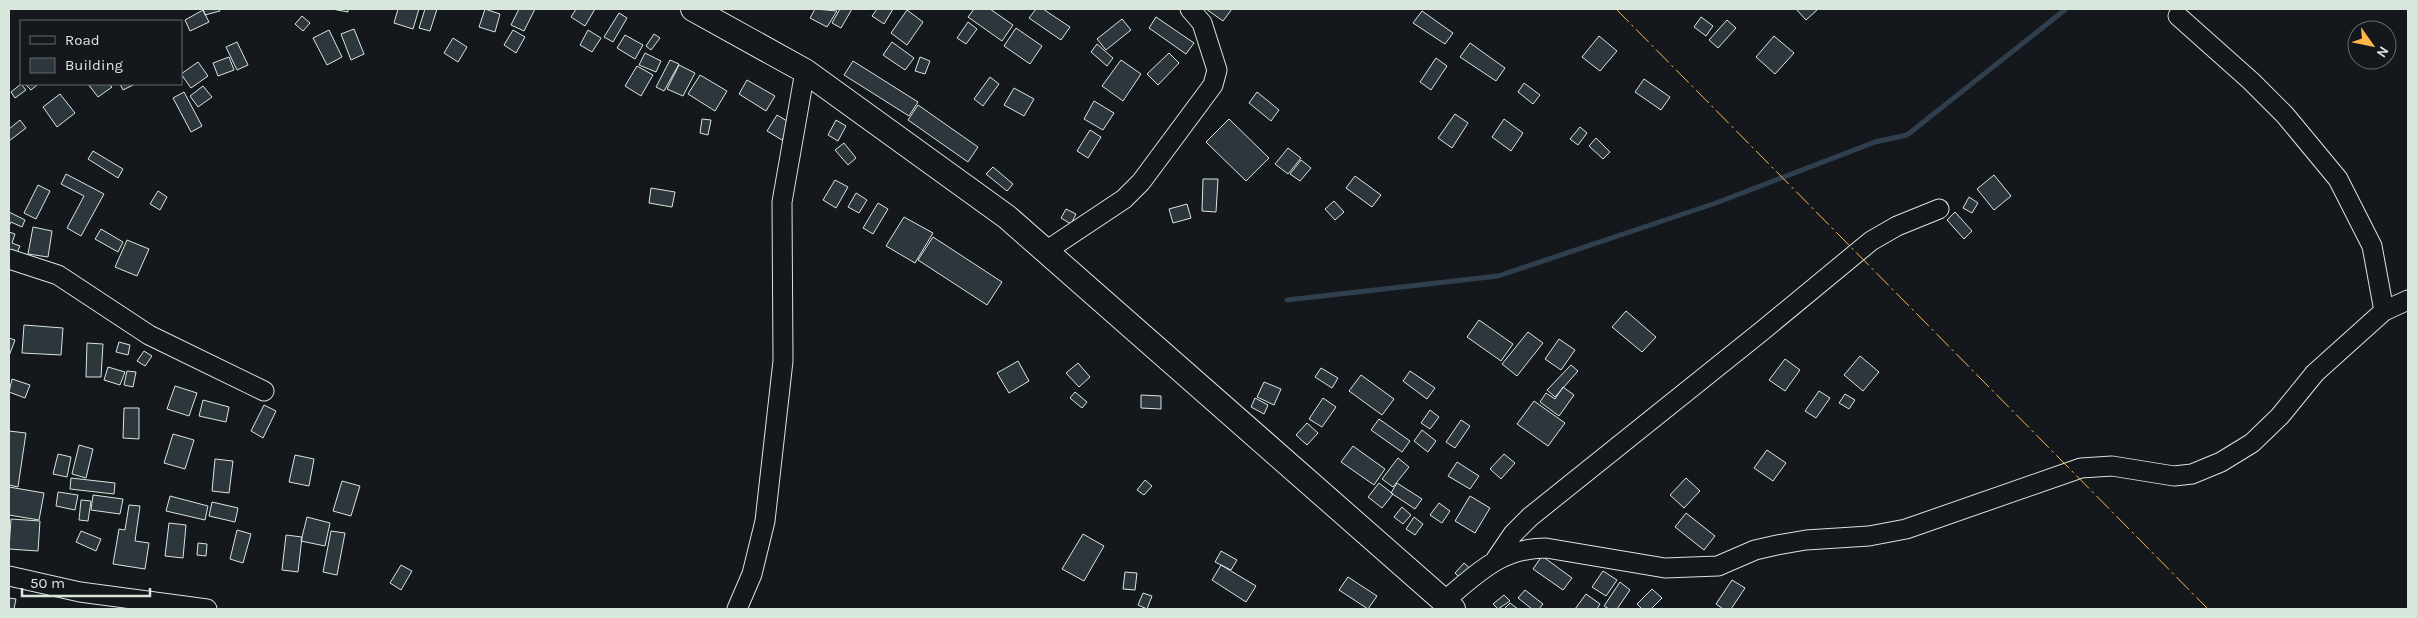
<svg xmlns="http://www.w3.org/2000/svg" width="2417" height="618" viewBox="0 0 2417 618" font-family="Karla,sans-serif">
	<style>
		.lines { fill: none; stroke-linecap: round; stroke-linejoin: round }
		.stream { stroke: #2f3f4d; stroke-width: 5 }
		.building { fill: #2c363c; stroke: #d8e6dc }
		.minor-casing { stroke: #d8e6dc; stroke-width: 21 }
		.major-casing { stroke: #d8e6dc; stroke-width: 26 }
		.minor { stroke: #14181c; stroke-width: 19 }
		.major { stroke: #14181c; stroke-width: 24 }
		.power { stroke: #ffb74d; stroke-width: 1; stroke-dasharray: 18 4 2.5 4; stroke-linecap: butt }
	</style>
	<rect width="100%" height="100%" fill="#14181c"/>
	<g class="lines">
		<path class="stream" d="M1287,300L1498,276L1716,203L1875,142L1907,135L2066,9"/>
	</g>
	<path class="building" d="M203,9H219L220,11L205,15Z
		M332,9H348V12Z
		M398,9H419L413,29L394,23Z
		M425,9H437L430,31L419,28Z
		M485,9L500,14L495,32L479,27Z
		M519,9H535L524,31L511,25Z
		M576,9H595L585,26L571,17Z
		M815,9L837,11L827,27L810,18Z
		M840,9H852L841,28L832,23Z
		M877,9H893L884,24L872,16Z
		M974,9H990L1013,25L1002,41L968,17Z
		M1036,9H1043L1070,27L1061,40L1029,18Z
		M1206,9H1232L1223,21Z
		M1796,9H1815L1817,10L1806,20Z
		M203,10L209,22L190,31L185,20Z
		M907,10L923,22L907,45L891,33Z
		M1422,11L1453,33L1445,44L1413,23Z
		M619,13L627,18L613,42L604,37Z
		M302,16L310,23L303,31L295,24Z
		M1156,17L1194,43L1186,54L1149,28Z
		M1701,17L1713,26L1706,36L1694,27Z
		M1122,19L1131,30L1106,50L1097,39Z
		M1727,20L1736,28L1718,48L1709,40Z
		M968,22L977,29L966,44L957,38Z
		M1016,28L1042,46L1030,64L1004,46Z
		M354,29L364,54L351,60L341,34Z
		M329,30L342,57L327,65L313,38Z
		M513,30L525,37L516,53L504,45Z
		M588,30L601,38L592,52L580,45Z
		M654,34L660,38L651,50L646,46Z
		M625,35L643,45L635,59L617,48Z
		M1599,36L1617,51L1600,71L1582,57Z
		M1774,36L1794,53L1775,74L1756,57Z
		M453,38L467,47L458,62L444,53Z
		M237,42L248,65L237,70L226,47Z
		M892,42L914,58L905,70L883,55Z
		M1470,43L1505,68L1496,81L1460,57Z
		M1097,44L1113,58L1107,66L1091,52Z
		M645,53L661,61L656,72L639,65Z
		M1169,53L1179,63L1158,85L1147,74Z
		M229,57L234,70L218,76L213,63Z
		M920,57L930,61L925,74L915,71Z
		M1436,58L1447,66L1431,90L1420,82Z
		M670,60L679,64L664,91L656,87Z
		M1121,60L1141,74L1123,101L1102,86Z
		M853,61L918,102L909,116L844,75Z
		M198,62L208,76L191,88L181,74Z
		M679,65L695,73L683,96L667,89Z
		M637,66L653,75L641,96L625,86Z
		M700,75L727,91L715,111L688,94Z
		M990,77L999,84L983,106L974,99Z
		M1644,79L1670,97L1661,110L1635,92Z
		M747,80L775,96L766,111L739,94Z
		M1524,83L1540,95L1533,104L1518,92Z
		M21,84L26,90L15,98L11,92Z
		M25,84H38L31,90Z
		M88,84H109L112,87L98,97Z
		M120,84H135L123,90Z
		M203,86L212,97L198,107L190,96Z
		M1014,88L1034,99L1024,116L1004,105Z
		M184,92L202,126L191,132L173,98Z
		M1257,92L1279,110L1271,121L1249,103Z
		M60,94L75,113L57,127L43,107Z
		M1094,101L1114,113L1103,130L1084,119Z
		M918,105L978,147L968,162L908,120Z
		M1455,114L1468,123L1452,148L1438,138Z
		M777,115L792,124L782,140L767,131Z
		M702,119L711,120L708,135L700,133Z
		M1229,119L1269,158L1246,181L1206,142Z
		M1504,119L1523,133L1511,151L1492,137Z
		M20,120L26,128L9,141V129Z
		M836,120L846,126L838,141L828,135Z
		M1580,127L1587,133L1578,145L1570,139Z
		M1090,130L1101,137L1088,158L1077,151Z
		M1596,138L1610,152L1603,159L1589,146Z
		M844,143L856,158L848,165L835,150Z
		M1288,148L1301,158L1288,174L1275,164Z
		M93,151L123,169L118,178L88,159Z
		M1301,160L1311,168L1300,181L1290,174Z
		M993,167L1013,184L1007,191L986,174Z
		M66,174L104,194L81,236L67,228L84,196L61,184Z
		M1994,175L2011,196L1994,210L1977,189Z
		M1355,176L1381,195L1372,207L1346,188Z
		M1203,179H1218L1216,212L1202,211Z
		M835,180L848,187L836,208L823,200Z
		M38,185L50,191L36,219L24,213Z
		M651,188L675,192L672,207L649,203Z
		M158,191L167,197L160,210L150,204Z
		M856,193L867,200L859,213L848,207Z
		M1969,197L1978,203L1972,213L1963,208Z
		M1334,201L1344,212L1335,220L1325,209Z
		M878,203L888,209L873,234L863,228Z
		M1187,204L1191,218L1173,223L1169,209Z
		M1066,209L1076,214L1071,224L1061,218Z
		M9,212L25,220L22,227L11,222L9,226Z
		M1955,212L1972,231L1964,239L1947,220Z
		M904,217L933,233L915,263L886,246Z
		M33,227L52,231L48,257L28,254Z
		M101,229L123,242L118,252L95,239Z
		M9,232L15,234L12,243L20,246L16,255L9,252Z
		M933,237L1002,282L987,305L918,260Z
		M127,240L149,249L137,276L115,267Z
		M1626,311L1656,337L1642,352L1612,327Z
		M1479,320L1513,344L1501,361L1467,337Z
		M24,325L63,328L61,355L22,353Z
		M1528,332L1543,343L1517,376L1502,364Z
		M9,338L15,340L9,356Z
		M1559,339L1575,350L1561,370L1545,359Z
		M119,342L130,345L128,355L116,352Z
		M87,343L103,344L101,377H86Z
		M144,351L152,356L145,366L137,361Z
		M1860,356L1879,372L1863,391L1844,375Z
		M1785,359L1800,370L1785,391L1769,380Z
		M1018,361L1029,381L1009,393L997,373Z
		M1078,363L1090,377L1079,387L1066,373Z
		M1571,365L1578,371L1555,397L1547,390Z
		M108,367L125,372L120,385L104,380Z
		M1321,368L1338,378L1332,388L1315,377Z
		M127,371L136,372L133,387L124,385Z
		M1410,371L1435,388L1427,399L1403,381Z
		M1361,375L1394,399L1382,415L1349,391Z
		M12,379L30,385L25,398L9,392Z
		M1264,382L1281,389L1274,405L1257,397Z
		M175,386L197,393L189,416L167,409Z
		M1563,387L1574,395L1559,416L1540,402L1546,393L1555,399Z
		M1819,391L1830,398L1816,418L1805,411Z
		M1075,392L1087,402L1082,408L1070,398Z
		M1845,394L1855,400L1849,409L1839,403Z
		M1141,395L1161,396V409L1141,408Z
		M1255,398L1268,405L1264,414L1251,407Z
		M1323,398L1336,407L1322,427L1309,419Z
		M203,400L229,407L226,422L199,416Z
		M1534,401L1565,423L1548,446L1517,424Z
		M264,405L276,411L263,438L251,431Z
		M124,408H139V439L123,438Z
		M1430,410L1439,417L1430,429L1421,423Z
		M1379,419L1410,441L1402,452L1371,430Z
		M1461,420L1470,426L1455,448L1446,442Z
		M1307,423L1318,433L1307,445L1296,435Z
		M1422,430L1436,441L1428,452L1414,441Z
		M9,431L26,433L18,487L9,485Z
		M173,434L194,440L185,469L164,463Z
		M79,445L93,449L86,478L72,474Z
		M1353,446L1385,469L1374,485L1341,462Z
		M1767,450L1786,463L1773,481L1754,468Z
		M58,454L71,457L67,477L53,474Z
		M1504,454L1515,463L1501,479L1490,469Z
		M295,455L314,459L309,486L289,482Z
		M1398,458L1409,467L1393,487L1382,479Z
		M215,459L233,461L229,493L212,491Z
		M1457,462L1479,476L1470,489L1448,476Z
		M71,478L115,483L114,494L70,489Z
		M1686,478L1700,491L1684,508L1670,495Z
		M1145,480L1152,486L1144,495L1137,490Z
		M342,481L360,486L351,516L333,511Z
		M1379,483L1393,494L1382,508L1368,497Z
		M1397,483L1422,499L1415,509L1391,493Z
		M9,487L44,493L39,520L9,515Z
		M58,492L78,495L75,510L56,506Z
		M93,495L123,499L120,514L91,510Z
		M170,496L208,506L205,520L166,511Z
		M1470,496L1490,508L1475,533L1455,521Z
		M81,500L91,501L88,521L79,520Z
		M212,502L238,508L235,522L209,516Z
		M1439,503L1450,511L1442,523L1430,515Z
		M129,505L140,506L135,541L149,543L145,569L113,564L119,529L125,530Z
		M1402,507L1411,515L1403,524L1394,517Z
		M1686,513L1715,536L1704,550L1675,527Z
		M307,517L330,523L325,546L301,541Z
		M1414,517L1423,524L1415,535L1406,529Z
		M11,519L40,521L38,551L9,549Z
		M169,523L186,525L183,558L165,556Z
		M237,530L251,534L243,563L230,559Z
		M81,531L101,539L96,551L76,542Z
		M331,531L345,533L337,575L323,572Z
		M1083,534L1104,546L1084,581L1062,569Z
		M286,535L302,537L298,572L282,570Z
		M198,543L207,544L206,556L197,555Z
		M1221,551L1237,560L1231,570L1215,562Z
		M1542,556L1572,578L1563,590L1533,569Z
		M1464,563L1473,571L1463,581L1455,573Z
		M401,565L412,571L401,590L390,583Z
		M1221,565L1256,586L1246,602L1212,580Z
		M1603,571L1617,580L1606,596L1592,587Z
		M1125,572L1137,573L1135,590L1123,589Z
		M1348,577L1377,596L1368,609L1339,590Z
		M1732,580L1745,588L1731,609H1723L1716,604Z
		M1620,582L1630,590L1617,609H1609L1604,606Z
		M1652,589L1662,598L1651,609H1642L1637,604Z
		M1525,590L1543,604L1539,609H1532L1518,598Z
		M1143,593L1152,596L1147,609L1138,605Z
		M1586,594L1600,604L1597,609H1575Z
		M1504,595L1510,601L1498,609L1493,604Z
		M9,598L16,599L14,609H9Z
		M1510,603L1518,609H1504Z"/>
	<g class="lines">
		<g class="minor-casing">
			<path id="minor" d="M2178,16L2251,81L2285,115L2338,179L2372,246L2384,311
				M1046,251L1124,199L1141,182L1213,85L1217,70L1202,23L1190,9
				M9,259L58,275L149,335L264,391
				M1496,559L1513,534L1530,517L1762,331L1871,241L1897,226L1939,209
				M9,576L80,592L207,609
				M1444,601C1477,574 1500,548 1546,548L1665,568L1718,566L1755,550L1777,545L1806,540L1869,536L1906,529L2081,468L2112,466L2174,476L2192,474L2221,462L2252,443L2280,416L2315,373L2384,311L2408,300
				M737,609L752,574L765,521L783,361L782,202L805,71"/>
		</g>
		<g class="major-casing">
			<path id="major" d="M693,9L805,71L1007,217L1453,609"/>
		</g>
		<use href="#minor" class="minor"/>
		<use href="#major" class="major"/>
		<path class="power" d="M1616,9L2208,609"/>
	</g>
	<rect width="2417" height="618" fill="none" stroke="#d8e6dc" stroke-width="20"/>
	<rect x="20" y="20" width="162" height="65" fill="#14181c" stroke="#626a69"/>
	<rect x="30" y="36" width="25" height="8" fill="#14181c" stroke="#626a69"/>
	<text x="65" y="45" font-size="15" fill="#d8e6dc">Road</text>
	<rect x="30" y="58" width="25" height="15" fill="#2c363c" stroke="#626a69"/>
	<text x="65" y="70" font-size="15" fill="#d8e6dc">Building</text>
	<g transform="translate(2372 45) rotate(123)"><circle r="24" fill="#14181c" stroke="#626a69"/>
	<path d="M0-4L9 19L0 12L-9 19Z" fill="#ffb74d"/>
	<text y="-8" font-size="14" font-weight="bold" text-anchor="middle" fill="#d8e6dc">N</text>
	</g>
	<path d="M22 588v8h128v-8" fill="none" stroke="#d8e6dc" stroke-width="2.5"/>
	<text x="30" y="588" font-size="15" fill="#d8e6dc" stroke="#14181c" stroke-width="4" paint-order="stroke">50 m</text>
</svg>
